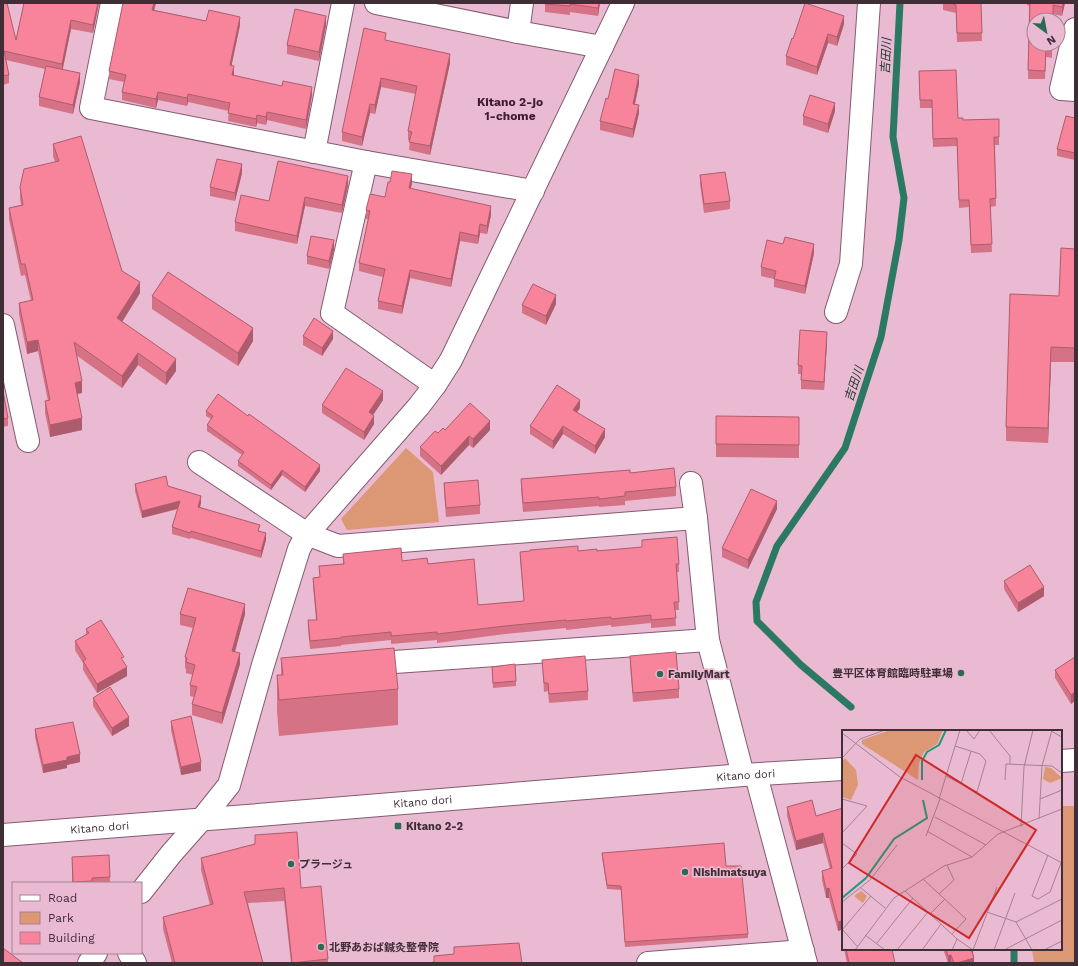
<svg xmlns="http://www.w3.org/2000/svg" width="1078" height="966" viewBox="0 0 1078 966" font-family="'Work Sans','Noto Sans JP',sans-serif">
	<style>
		.green { fill: #dc9774 }
		.lines { fill: none; stroke-linecap: round; stroke-linejoin: round }
		.stream { stroke: #2b7963; stroke-width: 7 }
		.minor-casing { stroke: #845b6f; stroke-width: 24 }
		.minor { stroke: #fff; stroke-width: 22 }
		.wall { fill: #d57286 }
		.shaded-wall { fill: #ae5c6d }
		.building { fill: #f8849c; stroke: #ae5c6d }
		.poi-dot { fill: #2d6a55; stroke: #e9bad1; stroke-width: 1.5 }
		.labels { text-anchor: middle; stroke-width: 3.5; stroke-linejoin: round; paint-order: stroke }
		.poi-label { font-size: 11px; font-weight: bold; fill: #402e37; stroke: #e9bad1; text-anchor: start }
		.street-label { font-size: 11px; fill: #402e37; stroke: #e9bad1 }
		.water-label { font-size: 12px; font-style: italic; fill: #1e362d; stroke: #e9bad1 }
		.neighbourhood-label { font-size: 12px; font-weight: bold; fill: #3f1c2f; stroke: #e9bad1 }
		.inset-river { fill: none; stroke: #229976; stroke-width: 2 }
		.inset-road { fill: none; stroke: #a58293; stroke-width: 1 }
		.view { fill: #ce2829; fill-opacity: 0.15; stroke: #ce2829; stroke-width: 2 }
		.inset-edge { fill: none; stroke: #402e37; stroke-width: 2 }
	</style>
	<rect width="100%" height="100%" fill="#e9bad1"/>
	<path class="green" d="M406,448L433,472L439,522L347,530L341,519Z
		M1061,806H1075V963H1034L1032,949H1061Z"/>
	<g class="lines">
		<path class="stream" d="M851,707L801,665L757,621L756,602L777,546L845,448L881,337L899,240L904,198L893,137L900,3
			M1014,949V963"/>
		<g class="minor-casing">
			<g id="minor">
				<path d="M112,3L91,108L366,162L533,191"/>
				<path d="M376,3L518,32L602,47"/>
				<path d="M1075,29L1061,89L1075,90"/>
				<path d="M518,32L522,3"/>
				<path d="M314,152L343,3"/>
				<path d="M366,162L332,313L435,385"/>
				<path d="M836,312L851,264L869,3"/>
				<path d="M3,325L28,441"/>
				<path d="M199,462L307,534L338,546L696,518"/>
				<path d="M691,483L696,518L708,640L743,775"/>
				<path d="M366,664L708,640"/>
				<path d="M1061,761L1075,760"/>
				<path d="M756,775L806,963"/>
				<path id="s1" d="M3,835L234,817L743,775L843,769"/>
				<path d="M141,892L171,854L201,820L229,785L263,665L299,549L307,534L419,406L435,385L451,360L623,3"/>
				<path d="M129,953L135,963"/>
				<path d="M89,963L96,953"/>
				<path d="M648,963L803,951"/>
			</g>
		</g>
		<use href="#minor" class="minor"/>
	</g>
	<path class="wall" d="M3,3L16,40L24,3H99L93,33L71,29L62,69L80,82L73,114L39,106V97L45,69L6,60L9,75V83L3,85Z
		M123,3H156L154,10L206,21L240,25L231,66L234,75L312,95L306,129L267,120L266,125L257,123L256,127L228,121L229,111L188,102L187,106L158,100L156,108L122,100V92L124,82L109,79V71Z
		M545,3H600L598,16L570,12V15L545,12Z
		M943,3H981L982,41L957,42L956,13L943,10Z
		M1027,3H1065L1062,16L1053,14L1052,58L1046,57L1045,79H1028L1029,6L1027,5Z
		M844,24L837,46L828,43L817,75L786,65V56L793,39Z
		M326,25L319,61L287,54V45Z
		M386,40L450,63L430,155L409,150L410,140H408V131L416,94L381,87L375,114L370,113L362,146L342,141V132Z
		M919,71L958,118L963,120L999,119V145H995L996,206L990,207L992,252L971,253L969,207L959,208L957,146L933,147L932,108H920Z
		M639,84L635,104L639,113L633,138L600,130V121L608,99Z
		M835,111L828,133L803,125V116Z
		M1075,118V160L1057,156V149Z
		M53,144L122,271L140,293L122,322L176,371L166,385L138,365L122,388L76,355L82,393L77,394L82,430L50,437L45,413V401H48L38,351L27,354L19,314V303L31,301L25,275L21,276L9,219V208L21,205L20,198V187L55,162L53,156Z
		M242,173L235,201L210,196V187Z
		M700,175L730,201V209L704,213L700,184Z
		M412,183L411,188L491,215L487,234L480,233L478,244L460,241L451,287L410,278L402,314L378,309V301L383,277L359,271V263L368,219H366V210L385,197Z
		M348,185L342,213L305,206L297,244L235,231V222L269,201Z
		M334,249L329,269L307,264V256Z
		M1075,249V362H1051L1048,443L1006,441V427L1059,296Z
		M814,253L805,294L774,287V279L761,276V267Z
		M152,296L253,341L238,366L152,309Z
		M556,304L546,325L522,313V305Z
		M303,336L333,339L322,356L303,345Z
		M827,341L824,390L801,389V374H798V365Z
		M3,391L8,418V426L3,427Z
		M383,400L373,415L374,424L364,440L322,413V405Z
		M580,408L577,412L605,437L595,454L563,434L553,449L530,434V426Z
		M206,411L320,471L305,492L282,475L271,490L238,466V461L242,455L207,431V425L211,419L206,416Z
		M799,417V458L716,457V444Z
		M445,430H490L473,448L469,445L441,475L420,456V447L438,433Z
		M630,473L676,487V496L625,501V505L599,507V506L523,512L521,488V479Z
		M444,483L480,505V514L446,517L444,492Z
		M135,484L168,486L201,503L200,507L260,531L266,540L261,558L191,538L190,539L172,534V527L178,509L142,518L135,491Z
		M777,509L748,569L722,557V548Z
		M642,540L679,564V572H677L679,610H675L676,626L651,628V623L611,627V625L566,630V628L505,634L437,643V640L391,644V640L341,645V646L310,649L308,629V620H316L313,586V578L320,577L319,566L343,564V554L428,564L478,605L524,601L520,560V552L597,551L642,547Z
		M1004,581L1044,596L1018,612L1004,589Z
		M180,614H245L235,652L240,664L222,724L192,715V704L194,697L190,696V685L193,675L186,673V669L185,668V657L193,628L180,625Z
		M86,629L127,676L97,693L83,670V663L75,650V641L86,634Z
		M630,656L679,689V698L633,702L630,665Z
		M1075,657L1071,704L1055,678V670Z
		M281,658L398,689V725L279,736L277,711V675H281Z
		M542,660L588,691V700L549,703L548,691L544,692Z
		M492,667L516,681V686L493,688Z
		M93,698L129,726L112,736L93,706Z
		M171,721L201,771L181,775L171,730Z
		M35,729L80,762L67,765V768L43,773L35,737Z
		M787,807L816,816L843,808V942L841,930L838,931L829,898H826L822,880V871L830,869L823,843L796,850L787,816Z
		M255,835L301,888L328,959V963H291L284,901L248,903L263,963H172L163,929V917L210,905L201,870V858L255,844Z
		M602,853L726,866L748,934V938L625,947L621,890L607,889L602,857Z
		M72,857L110,877V883H72Z
		M844,949H892L895,963H847Z
		M943,949H973L974,963H948Z"/>
	<path class="shaded-wall" d="M98,3H99L93,33V25Z
		M154,3H156L152,18V10Z
		M599,3H600L598,16V8Z
		M1063,3H1065L1062,16V7Z
		M326,16V25L319,61V52Z
		M844,16V24L837,46V37Z
		M240,17V25L230,73V65Z
		M71,20V29L62,73V64Z
		M828,34V43L817,75V67Z
		M450,54V63L430,155V146Z
		M234,66V74L232,83V75Z
		M80,73V82L73,114V105Z
		M639,75V84L633,112V104Z
		M381,78V87L375,114V105Z
		M312,87V95L306,129V120Z
		M158,92V100L156,108V99Z
		M188,94V102L187,106V98Z
		M835,103V111L828,133V124Z
		M370,104V113L362,146V137Z
		M639,105V113L633,138V129Z
		M267,112V120L266,125V117Z
		M257,115V123L256,127V119Z
		M242,164V173L235,201V193Z
		M412,174V183L409,196V188Z
		M348,176V185L342,213V205Z
		M305,197V206L297,244V236Z
		M491,206V215L487,234V226Z
		M480,224V233L478,244V236Z
		M460,232V241L451,287V279Z
		M334,240V249L329,269V261Z
		M814,244V253L805,294V286Z
		M410,270V278L402,314V306Z
		M140,282V293L117,330V318Z
		M556,295V304L546,325V316Z
		M253,328V341L238,366V353Z
		M333,331V339L322,356V348Z
		M827,332V341L824,390V382Z
		M38,340V351L27,354V342Z
		M1051,347V362L1048,443V428Z
		M138,353V365L122,388V376Z
		M176,359V371L166,385V373Z
		M82,381V393L75,394V383Z
		M383,391V400L369,421V412Z
		M580,400V408L573,418V410Z
		M374,416V424L364,440V432Z
		M82,418V430L50,437V425Z
		M490,421V430L473,448V439Z
		M563,426V434L553,449V441Z
		M605,429V437L595,454V446Z
		M469,436V445L441,475V466Z
		M320,465V471L305,492V487Z
		M282,470V475L271,490V485Z
		M201,496V503L198,513V507Z
		M180,501V508L142,518V511Z
		M777,501V509L748,569V560Z
		M266,533V540L261,558V551Z
		M1044,587V596L1018,612V603Z
		M245,604V614L232,662V651Z
		M240,653V664L222,724V713Z
		M127,667V676L97,693V684Z
		M1075,692V701L1071,704V695Z
		M129,717V726L112,736V728Z
		M80,754V762L67,765V768L43,773V765L67,757Z
		M201,762V771L181,775V767Z
		M823,833V843L796,850V841Z
		M829,888V898H826V889Z
		M841,921V930L838,931V922Z
		M970,949H973V956Z
		M951,955V963H948V956Z
		M974,958V963H957Z"/>
	<path class="building" d="M3,3H7L16,40L24,3H98L93,25L71,20L62,64L4,51L9,75L3,76Z
		M123,3H154L152,10L206,21L209,10L240,17L230,65L234,66L232,75L282,86L283,81L312,87L306,120L267,112L266,117L257,115L256,119L228,113L230,103L188,94L187,98L158,92L156,99L122,92L126,75L109,71Z
		M545,3H599L598,8L570,4V6L545,4Z
		M805,3L844,16L837,37L828,34L817,67L786,56L792,38L793,39Z
		M950,3H981L982,33H957L956,5Z
		M1030,3H1063L1062,7L1053,5V20H1034V44H1052V50L1046,48L1045,71L1028,70Z
		M295,9L326,16L319,52L287,45Z
		M364,28L386,33L385,40L450,54L430,146L409,142L412,132L408,131L417,86L381,78L375,105L370,104L362,137L342,132Z
		M46,66L80,73L73,105L39,97Z
		M615,69L639,75L633,104L639,105L633,129L600,121L606,98L608,99Z
		M956,70L958,118H963V120L999,119V137H994L996,198L990,199L992,244L971,245L969,200H959L957,138L933,139L932,100H920L919,71Z
		M810,95L835,103L828,124L803,116Z
		M1066,116L1075,118V153L1057,149Z
		M81,136L122,271L140,282L117,318L176,359L166,373L138,353L122,376L74,342L82,381L75,383L82,418L50,425L45,401L50,400L38,340L27,342L19,303L33,300L25,264H21L9,208L23,205L20,187L24,169L59,161L53,144Z
		M217,159L242,164L235,193L210,187Z
		M278,161L348,176L342,205L305,197L297,236L235,222L241,195L269,201Z
		M392,171L412,174L409,188L491,206L487,226L480,224L478,236L460,232L451,279L410,270L402,306L378,301L385,269L359,263L370,211L366,210L370,194L385,197L388,182H390Z
		M725,172L730,201L704,204L700,175Z
		M311,236L334,240L329,261L307,256Z
		M785,237L814,244L805,286L774,279L776,271L761,267L767,240L783,244Z
		M1061,248L1075,249V348L1051,347L1048,428L1006,427L1010,294L1059,296Z
		M168,272L253,328L238,353L152,296Z
		M533,284L556,295L546,316L522,305Z
		M314,318L333,331L322,348L303,336Z
		M800,330L827,332L824,382L801,380L802,366L798,365Z
		M346,368L383,391L369,412L374,416L364,432L322,405Z
		M557,385L580,400L573,410L605,429L595,446L563,426L553,441L530,426Z
		M3,391L8,418L3,419Z
		M218,394L248,416L249,414L320,465L305,487L282,470L271,485L238,461L244,452L207,425L213,416L206,411Z
		M470,403L490,421L473,439L469,436L441,466L420,447L435,431L438,433L443,428L445,430Z
		M716,416L799,417V445L716,444Z
		M674,468L676,487L625,492V496L599,499V497L523,503L521,479L630,470V473Z
		M166,476L168,486L201,496L198,507L260,525L258,531L266,533L261,551L191,531L190,533L172,527L180,501L142,511L135,484Z
		M478,480L480,505L446,508L444,483Z
		M751,489L777,501L748,560L722,548Z
		M677,537L679,564H676L679,602H674L676,618L651,620V615L611,619V617L566,621V620L505,626L437,634V632L391,636V632L341,637V638L310,641L308,620H317L313,578L320,577L319,566L344,564L343,554L401,548L402,561L427,558L428,564L474,559L478,605L524,601L520,552L530,551V550L578,546V551L597,549V551L642,547V540Z
		M1030,565L1044,587L1018,603L1004,581Z
		M188,588L245,604L232,651L240,653L222,713L192,704L197,687L190,685L195,665L186,662L187,658L185,657L196,618L180,614Z
		M101,620L124,657L121,658L127,667L97,684L83,661L86,659L75,641L89,633L86,629Z
		M394,648L398,689L279,700L277,675H283L281,658Z
		M676,652L679,689L633,693L630,656Z
		M585,656L588,691L549,694L548,683H544L542,660Z
		M1075,657V692L1071,695L1055,670Z
		M515,664L516,681L493,683L492,667Z
		M110,687L129,717L112,728L93,698Z
		M191,716L201,762L181,767L171,721Z
		M73,722L80,754L67,757V760L43,765L35,729Z
		M812,800L816,816L843,808V932L841,921L838,922L829,888L826,889L822,871L832,868L823,833L796,841L787,807Z
		M297,832L301,888L321,886L328,959L292,963L284,888L244,892L263,963H175L163,917L213,904L201,858L255,844V835Z
		M724,843L726,866H741L748,934L625,942L621,886L607,885L602,853Z
		M109,855L110,877L92,878V881L73,882L72,857Z
		M519,943L522,963H429L434,962V956L454,954V947Z
		M3,948L23,963H3Z
		M846,949H892L895,963H849Z
		M946,949H971L974,958L957,963H954L951,955L948,956Z"/>
	<g class="poi-dot">
		<circle cx="961" cy="673" r="4"/>
		<circle cx="660" cy="674" r="4"/>
		<rect x="394" y="822" width="8" height="8" rx="2"/>
		<circle cx="291" cy="864" r="4"/>
		<circle cx="685" cy="872" r="4"/>
		<circle cx="321" cy="947" r="4"/>
	</g>
	<g class="labels">
		<g class="poi-label">
			<text x="953" y="677" text-anchor="end">豊平区体育館臨時駐車場</text>
			<text x="668" y="678">FamilyMart</text>
			<text x="406" y="830">Kitano 2-2</text>
			<text x="299" y="868">プラージュ</text>
			<text x="693" y="876">Nishimatsuya</text>
			<text x="329" y="951">北野あおば鍼灸整骨院</text>
		</g>
		<g class="street-label">
			<text dy="4" stroke="none"><textPath href="#s1" startOffset="745">Kitano dori</textPath></text>
			<text dy="4" stroke="none"><textPath href="#s1" startOffset="421">Kitano dori</textPath></text>
			<text dy="4" stroke="none"><textPath href="#s1" startOffset="97">Kitano dori</textPath></text>
		</g>
		<g class="water-label">
			<text transform="translate(886 56) rotate(-87)" y="4">吉田川</text>
			<text transform="translate(854 384) rotate(-72)" y="4">吉田川</text>
		</g>
		<g class="neighbourhood-label">
			<text x="510" y="106">Kitano 2-jo<tspan x="510" dy="14">1-chome</tspan></text>
		</g>
	</g>
	<g transform="translate(842 730)">
		<rect width="220" height="220" fill="#e9bad1"/>
		<path d="M48,0H101L95,14L82,22L77,33L76,50L20,14V10ZM3,28L14,40L16,55L9,70L0,67V31ZM203,37L209,38L220,48L208,53L201,49ZM19,161L25,166L21,173L12,166Z" fill="#dc9774"/>
		<path class="inset-river" d="M80,50V31L85,22L97,15L104,0M0,168L24,148L52,109L85,88L81,70"/>
		<path class="inset-road" d="M124,0L132,9L138,0M147,0L168,26V34M209,1L220,7M0,3L58,47L220,133M0,28L18,9L43,0M104,46L135,62L144,31L138,24L113,16M163,50L164,34L210,36L220,43M119,54L129,21M0,69L25,76L0,103M97,69L118,0M198,69L220,60M93,87L144,115M197,89L200,36L210,0M179,97L182,37L191,0M85,101L130,127M84,106L98,69M0,113L15,124L0,139M206,125L190,166L196,169L208,162L219,133M81,149L124,189L110,204M19,158L43,178M63,161L115,209L131,220M97,164L112,150L105,135M0,172L28,150L55,115M145,182L174,192L220,169M88,184L103,169M174,192L190,220M0,199L15,216M0,200L29,166M23,205L43,220M35,213L71,168M13,220L52,168L102,136L130,127L156,104L220,79M55,220L86,182M80,220L99,194M110,220L115,209M131,220L155,157M152,220L173,163M162,220L220,190M202,220L220,211"/>
		<path class="view" d="M74,25L194,100L127,208L7,133Z"/>
		<rect width="220" height="220" class="inset-edge"/>
	</g>
	<rect width="1078" height="966" fill="none" stroke="#402e37" stroke-width="8"/>
	<rect x="12" y="882" width="130" height="72" fill="#e9bad1" stroke="#a58293"/>
	<rect x="20" y="895" width="20" height="6" fill="#ffffff" stroke="#a58293"/>
	<text x="48" y="902" font-size="12" fill="#402e37">Road</text>
	<rect x="20" y="912" width="20" height="12" fill="#dc9774" stroke="#a58293"/>
	<text x="48" y="922" font-size="12" fill="#402e37">Park</text>
	<rect x="20" y="932" width="20" height="12" fill="#f8849c" stroke="#a58293"/>
	<text x="48" y="942" font-size="12" fill="#402e37">Building</text>
	<g transform="translate(1046 32) rotate(148)"><circle r="19" fill="#e9bad1" stroke="#a58293"/>
	<path d="M0-3L7 15L0 10L-7 15Z" fill="#2d6a55"/>
	<text y="-6" font-size="11" font-weight="bold" text-anchor="middle" fill="#402e37">N</text>
	</g>
</svg>
